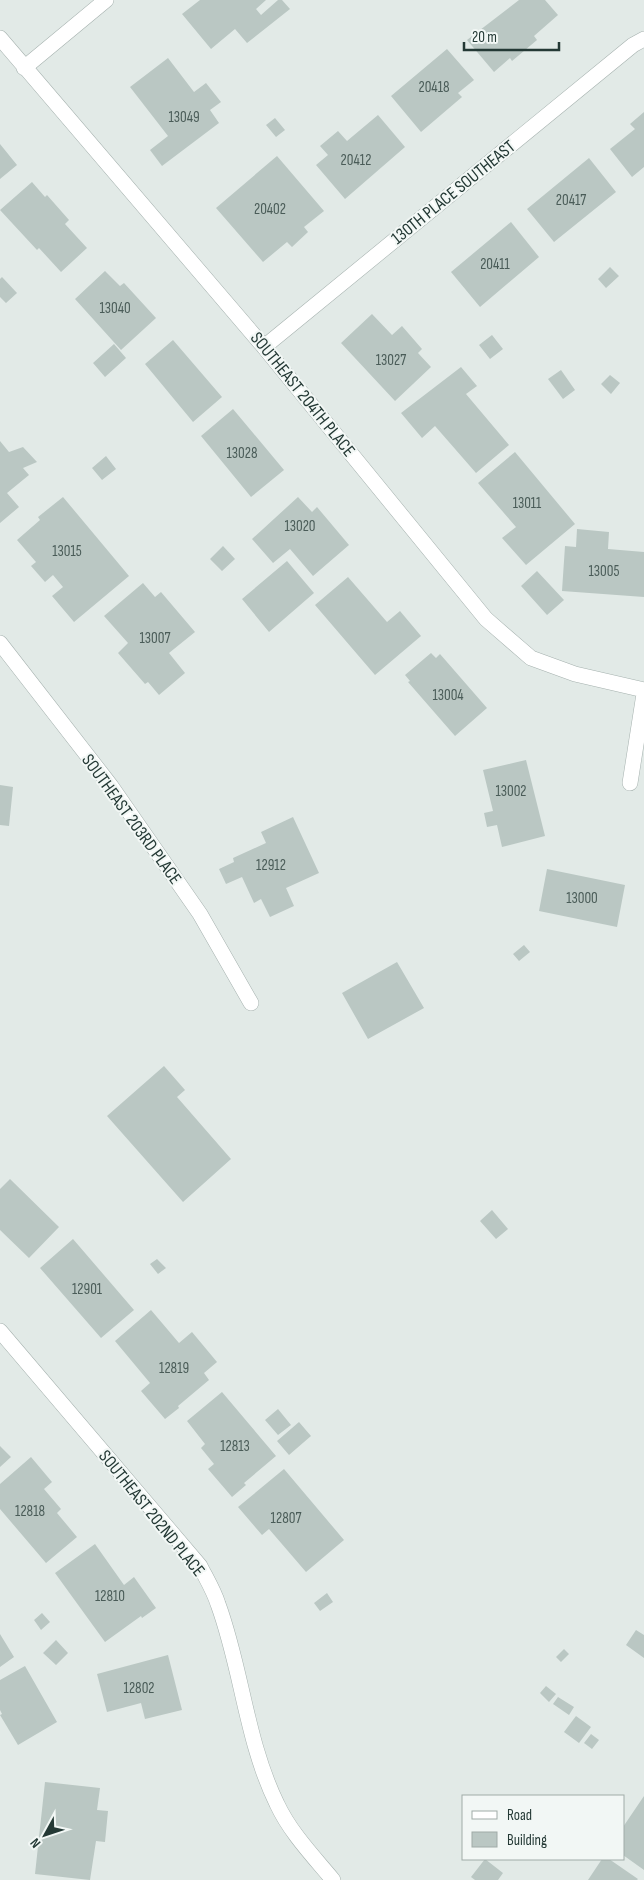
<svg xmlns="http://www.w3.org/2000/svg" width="644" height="1880" viewBox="0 0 644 1880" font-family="'Sofia Sans Condensed',sans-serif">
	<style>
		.building { fill: #bac7c3 }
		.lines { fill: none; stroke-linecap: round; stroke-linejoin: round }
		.street-casing { stroke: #a5b1ae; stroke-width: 16 }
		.street { stroke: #fff; stroke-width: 15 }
		.labels { text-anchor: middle; stroke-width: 4; stroke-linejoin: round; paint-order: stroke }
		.number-label { font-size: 15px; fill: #4a5c58 }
		.street-label { font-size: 18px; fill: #243935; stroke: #f2f7f5 }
	</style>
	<rect width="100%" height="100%" fill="#e2eae7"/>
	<path class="building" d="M200,0H266L256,9L261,15L278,0H282L290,9L247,43L235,29L211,49L182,14Z
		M519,0H545L558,15L534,36L537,40L512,61L510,58L494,72L467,40Z
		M447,49L474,80L458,93L462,97L421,132L391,96Z
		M168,58L194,92L206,83L221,102L210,110L219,123L162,166L150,150L168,136L130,87Z
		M644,112V167L632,177L610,149L635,129L630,124Z
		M378,115L405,147L345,199L316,165L328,155L320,146L338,131L347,141Z
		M275,118L285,130L276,137L266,125Z
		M0,144L17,165L0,179Z
		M277,156L324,211L304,227L308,232L292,247L287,242L263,262L216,208Z
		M589,158L616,192L554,242L527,209Z
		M32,182L45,197L47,195L69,220L65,224L87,248L61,272L39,248L37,250L0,210Z
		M511,222L539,257L480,307L451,272Z
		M610,267L619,276L606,288L598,279Z
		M105,271L120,286L124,283L156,318L121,350L75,299Z
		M2,277L17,293L6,303L0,297V279Z
		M372,314L392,335L402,326L422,349L418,353L431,367L395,401L341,343Z
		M492,335L503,349L490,359L479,345Z
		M173,340L222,397L193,422L145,364Z
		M114,344L126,358L105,377L93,363Z
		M461,367L477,386L466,394L509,445L476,473L435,426L422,438L401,413Z
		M561,370L575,390L563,399L548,379Z
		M610,375L620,383L611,394L601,384Z
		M233,409L284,470L251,497L201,436Z
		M0,441L9,452L23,447L37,462L23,468L29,475L7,493L19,507L0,523Z
		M515,452L575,524L526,565L502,538L516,527L478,483Z
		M106,456L116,469L102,480L92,468Z
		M63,497L129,576L74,622L52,596L63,587L53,575L45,582L31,566L36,562L17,540L40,520L38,517Z
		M298,497L312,512L317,507L349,545L313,576L290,549L273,563L252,539Z
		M577,529L609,532L608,549L644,552V597L562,591L565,546L576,547Z
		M223,546L235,559L222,571L210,559Z
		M287,561L314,593L269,632L242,599Z
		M537,571L564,600L547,615L521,586Z
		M348,577L387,622L400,611L421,636L375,675L315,605Z
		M143,583L155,597L161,592L195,632L169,653L185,673L159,695L148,682L145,684L118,653L128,643L104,616Z
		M431,653L436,658L440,654L487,708L455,736L408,682L410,681L405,675Z
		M526,760L545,836L502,847L497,825L487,827L484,813L493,811L483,770Z
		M0,785L13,787L9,826L0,825Z
		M293,817L319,873L286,888L294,906L270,917L261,899L254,903L242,877L226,884L219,869L234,862L233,858L266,843L261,832Z
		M547,869L625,885L617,927L539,911Z
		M524,945L530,952L519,961L513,954Z
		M397,962L424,1008L368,1039L342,993Z
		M164,1066L185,1090L177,1097L231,1159L183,1202L107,1116Z
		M10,1179L59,1227L29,1258L0,1230V1189Z
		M492,1210L508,1229L496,1239L480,1221Z
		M73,1239L134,1310L101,1338L40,1268Z
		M157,1259L166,1268L158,1274L150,1264Z
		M151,1310L179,1343L192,1332L217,1362L204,1373L209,1380L178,1406L179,1408L165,1419L141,1391L150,1383L115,1341Z
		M222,1392L276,1456L244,1483L246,1485L232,1497L208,1469L214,1464L201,1448L205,1444L187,1421Z
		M278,1409L291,1425L278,1435L265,1420Z
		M299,1422L311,1436L289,1455L277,1441Z
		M0,1446L11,1457L0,1467Z
		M31,1457L52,1482L44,1489L61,1509L57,1513L77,1537L46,1563L0,1509V1484Z
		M284,1469L344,1540L306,1572L269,1529L262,1535L238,1507Z
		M95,1544L124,1585L134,1577L156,1608L142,1618L141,1616L105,1642L55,1573Z
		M327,1593L333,1602L320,1611L314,1603Z
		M42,1613L50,1622L41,1630L34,1620Z
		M636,1630L644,1635V1658L626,1645Z
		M0,1634L14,1657L0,1667Z
		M56,1640L68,1653L56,1665L43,1653Z
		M564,1649L569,1654L561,1662L556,1657Z
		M168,1655L182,1710L145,1719L141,1703L107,1712L97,1674Z
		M25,1666L57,1722L18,1745L0,1715L2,1714L0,1710V1680Z
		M546,1686L556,1694L549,1702L540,1693Z
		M558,1697L574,1707L569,1715L553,1704Z
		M576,1716L591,1727L579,1743L564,1732Z
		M591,1734L599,1740L592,1749L584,1743Z
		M45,1782L100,1788L97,1810L108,1811L105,1842L96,1841L90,1880L35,1874Z
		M644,1796V1870L623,1855V1827Z
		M485,1859L503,1873L498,1880H475L471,1877Z
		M602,1859H609L638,1879L637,1880H588Z"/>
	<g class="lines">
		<g class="street-casing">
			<path id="street" d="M0,38L264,347L486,619L531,658L575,674L644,690
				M24,68L106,0
				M264,347L633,45L644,39
				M0,643L111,786L200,914L251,1003
				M630,783L644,694
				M0,1331L200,1566C206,1578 214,1591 218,1604C242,1669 246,1741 277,1804C290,1832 313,1856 333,1880"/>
		</g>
		<use href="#street" class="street"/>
	</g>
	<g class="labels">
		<g class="number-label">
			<text x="434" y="92">20418</text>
			<text x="184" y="122">13049</text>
			<text x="356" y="165">20412</text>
			<text x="571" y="205">20417</text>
			<text x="270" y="214">20402</text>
			<text x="495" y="269">20411</text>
			<text x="115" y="313">13040</text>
			<text x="391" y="365">13027</text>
			<text x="242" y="458">13028</text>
			<text x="527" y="508">13011</text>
			<text x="300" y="531">13020</text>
			<text x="67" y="556">13015</text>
			<text x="604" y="576">13005</text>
			<text x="155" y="643">13007</text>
			<text x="448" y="700">13004</text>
			<text x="511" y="796">13002</text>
			<text x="271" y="870">12912</text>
			<text x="582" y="903">13000</text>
			<text x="87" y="1294">12901</text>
			<text x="174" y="1373">12819</text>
			<text x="235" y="1451">12813</text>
			<text x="30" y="1516">12818</text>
			<text x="286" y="1523">12807</text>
			<text x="110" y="1601">12810</text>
			<text x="139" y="1693">12802</text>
		</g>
		<g class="street-label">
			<text transform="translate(453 192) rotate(-39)" y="6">130TH PLACE SOUTHEAST</text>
			<text transform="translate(303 394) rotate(51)" y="6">SOUTHEAST 204TH PLACE</text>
			<text transform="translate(132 819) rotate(54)" y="6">SOUTHEAST 203RD PLACE</text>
			<text transform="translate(152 1513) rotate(51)" y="6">SOUTHEAST 202ND PLACE</text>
		</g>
	</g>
	<rect x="462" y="1795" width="162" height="65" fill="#f2f7f5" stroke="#a0aba8"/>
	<rect x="472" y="1811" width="25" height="8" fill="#ffffff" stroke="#a0aba8"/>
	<text x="507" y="1820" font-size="15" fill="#243935">Road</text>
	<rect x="472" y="1832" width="25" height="15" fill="#bac7c3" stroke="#a0aba8"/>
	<text x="507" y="1845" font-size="15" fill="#243935">Building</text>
	<g transform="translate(45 1835) rotate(230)" stroke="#f2f7f5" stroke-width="4" paint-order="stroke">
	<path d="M0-4L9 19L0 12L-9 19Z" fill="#243935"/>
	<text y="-8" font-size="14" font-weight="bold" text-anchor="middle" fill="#243935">N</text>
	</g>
	<path d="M464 42v8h95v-8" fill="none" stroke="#243935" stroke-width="2.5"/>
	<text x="472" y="42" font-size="15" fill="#243935" stroke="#f2f7f5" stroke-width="4" paint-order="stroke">20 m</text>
</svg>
